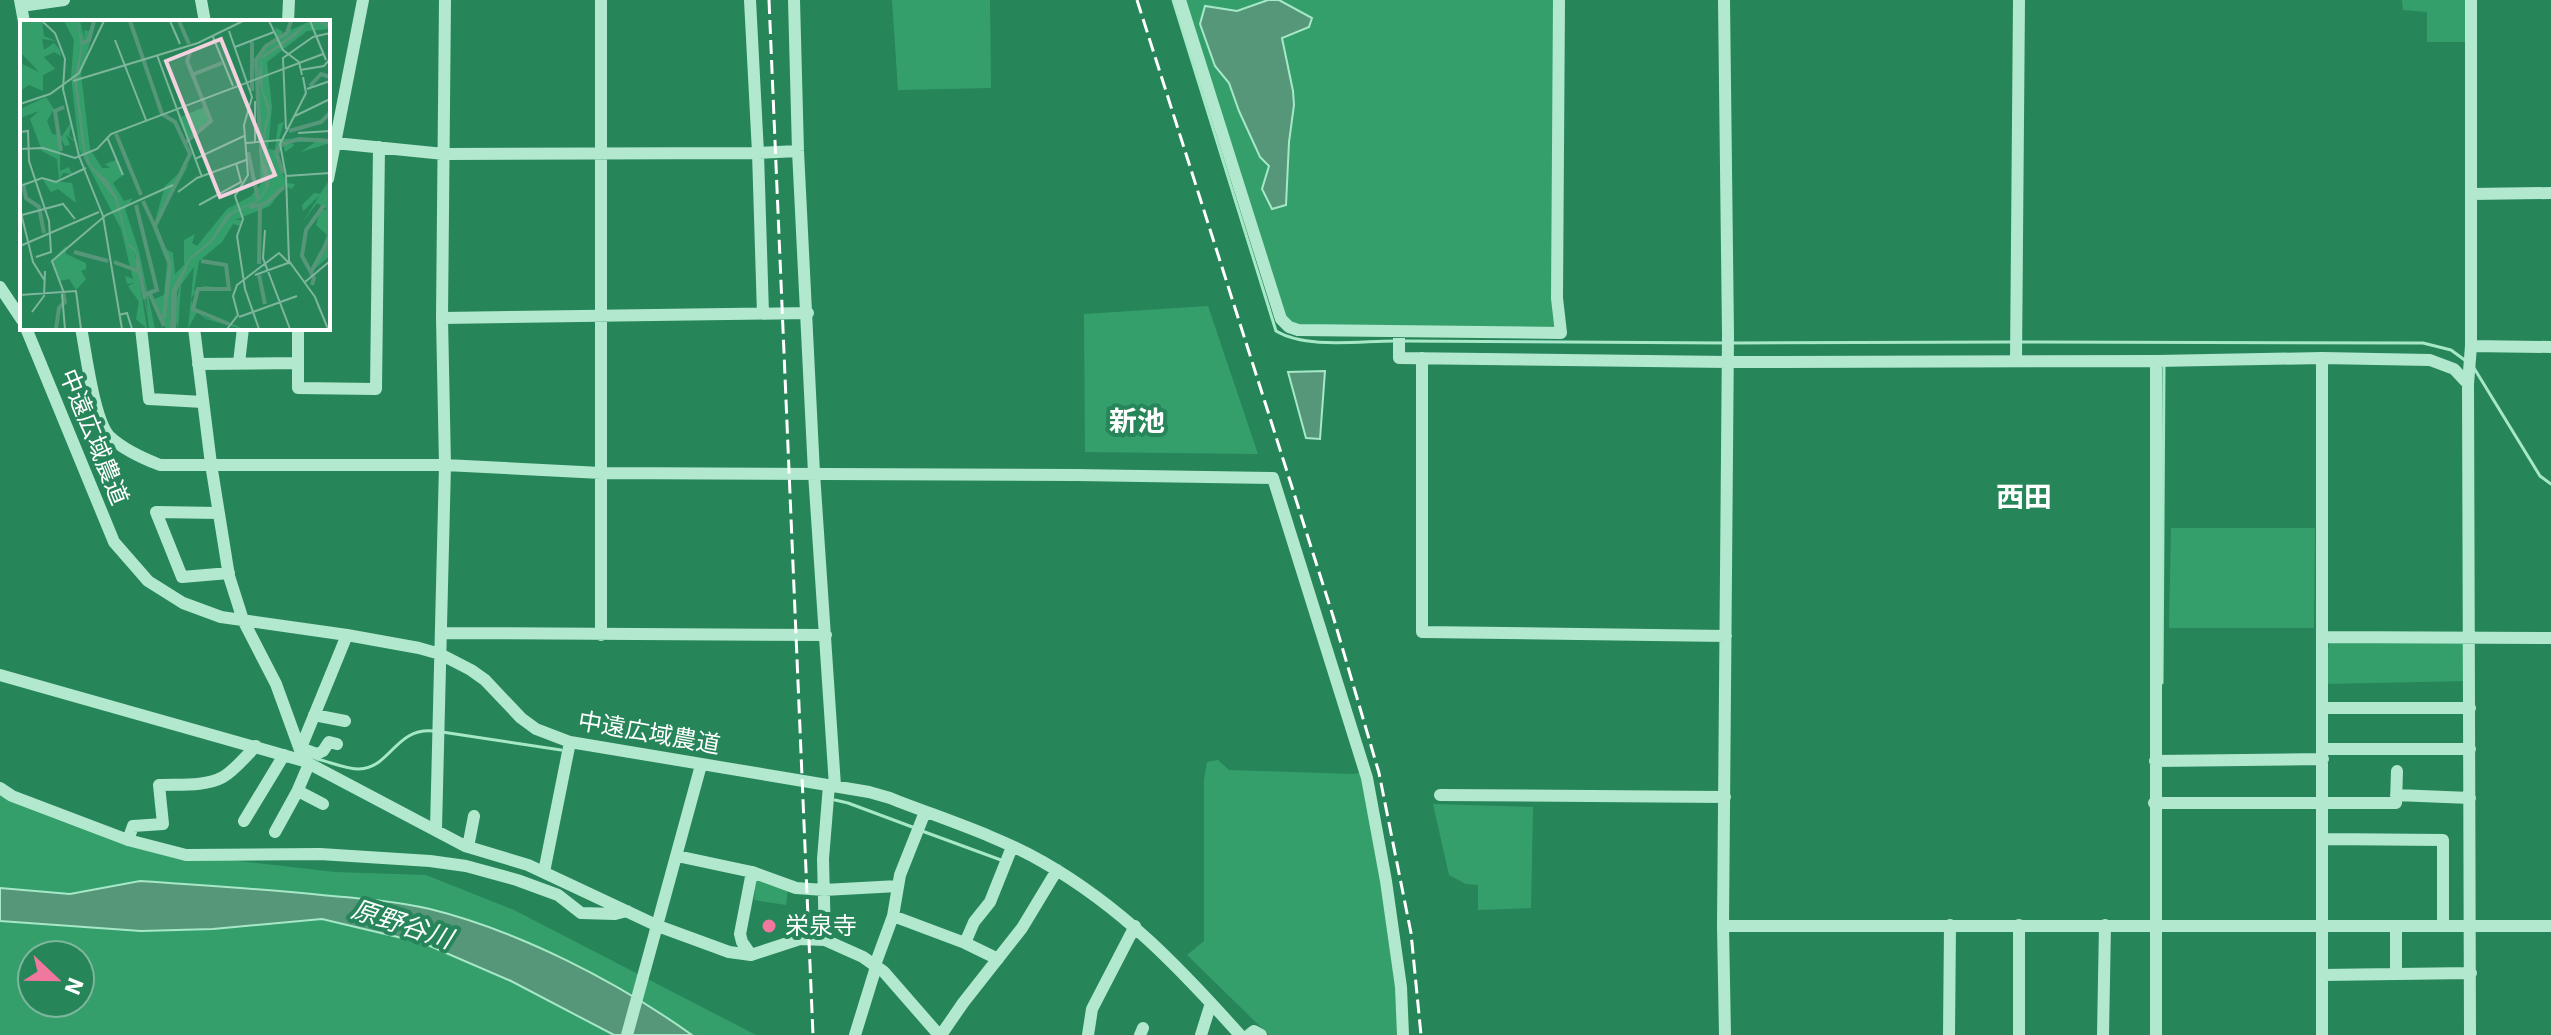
<svg xmlns="http://www.w3.org/2000/svg" width="2551" height="1035" viewBox="0 0 2551 1035" font-family="'IBM Plex Sans','Noto Sans JP',sans-serif">
	<style>
		.green { fill: #359f6c; fill-rule: evenodd }
		.water { fill: #56977a; stroke: #a6e8c8; stroke-width: 2 }
		.lines { fill: none; stroke-linecap: round; stroke-linejoin: round }
		.stream { stroke: #a6e8c8; stroke-width: 3 }
		.minor { stroke: #b2e8ce; stroke-width: 12 }
		.rail { stroke: #fff; stroke-width: 3; stroke-dasharray: 14 6; stroke-linecap: butt }
		.poi-dot { fill: #f0779d; stroke: #27855a; stroke-width: 3 }
		.labels { text-anchor: middle; stroke-width: 8; stroke-linejoin: round; paint-order: stroke }
		.street-label { font-size: 24px; fill: #fff; stroke: #27855a }
		.poi-label { font-size: 24px; fill: #fff; stroke: #27855a; text-anchor: start }
		.water-label { font-size: 26px; font-style: italic; fill: #fcfefd; stroke: #27855a }
		.quarter-label { font-size: 28px; font-weight: bold; fill: #fff; stroke: #27855a }
		.inset-river { fill: none; stroke: #56977a; stroke-width: 4 }
		.inset-road { fill: none; stroke: #7db69c; stroke-width: 2 }
		.view { fill: #f3d1de; fill-opacity: 0.15; stroke: #f3d1de; stroke-width: 4 }
		.inset-edge { fill: none; stroke: #fff; stroke-width: 4 }
	</style>
	<rect width="100%" height="100%" fill="#27855a"/>
	<path class="green" d="M892,0H990L991,88L898,90Z
		M1181,0H1560L1561,327L1298,330L1286,324Z
		M2402,0H2466L2465,42H2427V12L2403,10Z
		M1208,306L1258,454L1085,452L1084,314Z
		M2171,528H2315L2314,628H2169Z
		M2470,642V681L2323,684L2329,643Z
		M1218,760L1229,770L1353,774L1365,772L1403,1035H1269L1187,955L1204,941V780L1207,762Z
		M0,788L186,855L335,872L426,875L514,910L756,1035H0ZM32,955H80V1003H32Z
		M1433,804L1533,807L1531,908L1478,910V885L1466,884L1449,875Z
		M756,879L788,888L786,905L754,900Z"/>
	<path class="water" d="M1268,0H1279L1312,18L1309,27L1282,38L1293,91L1294,105L1289,142L1286,205L1272,209L1262,189L1269,166L1260,157L1239,111L1229,83L1215,66L1200,24L1205,6L1237,11Z
		M1325,371L1320,439L1306,438L1288,372Z
		M140,881C201,885 261,889 322,895C358,898 395,901 430,909C519,931 618,982 692,1035H614L511,981L423,943L322,919L213,929L141,931L0,921V888L70,894Z"/>
	<g class="lines">
		<path class="stream" d="M1173,0L1276,331C1306,349 1359,341 1394,341
			M1402,341L1726,343
			M2022,342L2423,343L2451,350L2466,361
			M1734,343L2014,342
			M2474,368L2540,476L2551,484
			M2162,683L2164,363
			M442,732L561,750
			M317,759C330,762 346,769 359,769C391,768 395,727 434,731
			M835,800L848,803L915,828
			M922,831L1001,860"/>
		<path class="minor" d="M20,0L24,22
			M201,0L205,22
			M601,0V635
			M750,0L758,153L763,314
			M794,0L798,151L814,473L835,786
			M1180,0L1281,319L1289,327L1298,330L1561,333L1557,298L1559,0
			M1724,0L1728,335L1723,926L1725,1035
			M21,6L64,0
			M288,22L289,0
			M335,143L444,154L758,153L798,151
			M328,179L363,0
			M2471,194L2551,193
			M0,287L22,320
			M442,318L808,313
			M26,328L114,542L148,581L183,603L221,617L347,635L419,648L440,654L471,670L485,680L521,718L536,729L570,742L869,792L890,798C940,818 996,835 1043,862C1122,907 1180,968 1240,1035
			M81,328C86,352 94,421 110,437C124,450 142,458 160,465H445L601,473L1076,475L1273,478L1367,778L1386,881L1401,987L1403,1035
			M141,328L149,399L203,402
			M194,328L211,464L229,576L243,620L276,684L304,761
			M298,328V388L376,389L379,147
			M1399,332V358L1728,362L2156,361L2322,358L2430,360L2454,369L2468,384
			M2471,346L2551,347
			M1422,358V632L1726,636
			M2322,358V1035
			M2016,361L2019,0
			M2156,361V1035
			M239,363L243,328
			M198,364L298,363
			M219,513L156,512L182,577L229,573
			M443,633L826,635
			M2323,637L2551,638
			M0,675L304,761L465,846L528,865L658,926L729,952L751,955L800,939L825,940L863,957L884,972L939,1035
			M2323,708H2470
			M314,715L345,721
			M301,748L317,754L323,751L329,742L337,744
			M2323,749H2470
			M300,750L347,635
			M2155,761L2323,759
			M0,788L12,796L128,840L186,855L320,854L430,861L466,866L517,880L558,895L581,913L615,914L627,911
			M298,791L323,804
			M1440,795L1725,797
			M2396,795L2470,798
			M2154,803H2396L2397,771
			M244,821L284,755
			M436,829L445,465L442,318L445,0
			M275,832L297,792L309,764
			M2323,839L2443,840V926
			M128,840L133,826L163,824L159,785C178,784 205,787 223,777C235,770 246,756 256,746
			M468,847L474,816
			M677,856L752,872L796,888L824,890L898,886
			M544,872L570,742
			M893,916L965,943L998,959
			M2019,925V1035
			M1723,926H2551
			M2396,926V974
			M825,940L823,859L829,785
			M965,943L974,922L990,902L1012,847
			M751,955L742,942L740,934L752,872
			M875,965L893,916L900,875L925,812
			M2322,975L2471,973
			M627,1035L701,765
			M855,1035L876,967
			M941,1035L963,1003L1022,928L1057,870
			M1088,1035L1092,1009L1135,926
			M1140,1035L1143,1028
			M1201,1035L1211,1003
			M1249,1035L1254,1031L1261,1035
			M1949,1035L1950,925
			M2103,1035L2105,925
			M2470,1035L2468,384L2471,346V0"/>
		<path class="rail" d="M769,0L813,1035
			M1137,0L1333,616L1379,773L1411,933L1421,1035"/>
	</g>
	<circle class="poi-dot" cx="769" cy="926" r="8"/>
	<g class="labels">
		<g class="street-label">
			<text transform="translate(94 437) rotate(68)" y="8">中遠広域農道</text>
			<text transform="translate(649 733) rotate(10)" y="8">中遠広域農道</text>
		</g>
		<g class="poi-label">
			<text x="785" y="934">栄泉寺</text>
		</g>
		<g class="water-label">
			<text transform="translate(402 924) rotate(18)" y="9">原野谷川</text>
		</g>
		<g class="quarter-label">
			<text x="1137" y="431">新池</text>
			<text x="2024" y="507">西田</text>
		</g>
	</g>
	<g transform="translate(20 20)">
		<rect width="310" height="310" fill="#27855a"/>
		<path d="M0,1H22L24,16L36,21L22,19L24,30L34,23L40,30L41,36L34,32L24,37L35,49L23,55V71L9,65L0,71V43L19,52L0,32ZM44,1H60L65,21L64,10L73,12L61,54L70,129L82,148H90L85,144L96,140L103,155L93,163L104,181L113,178L105,189L119,231L135,309L129,308L126,272L119,240L115,233L127,309L116,299L119,282L108,266L114,263L107,264L105,256L113,259L101,209L59,129L51,56L54,20ZM270,1L271,10L290,1H310V9L287,11L247,42L252,87L248,129L255,130L258,104L264,102L259,119L302,118L310,123L281,132L295,122H268L275,125L265,132L263,124L257,140L267,163L275,164L272,169L265,166L250,186L215,200H221L220,206L213,204L202,222L179,241L174,271L179,268L185,266L209,269H178L171,279L174,290L187,298L216,305L222,309L186,299L177,292L168,309L174,247L161,265L158,309L154,293L160,263L151,271L150,309H146L134,279L144,275L147,243L133,208L145,166L169,144L136,205L146,229L153,233L155,254L164,245V220L175,214L172,223L177,226L207,189L231,176L241,164L235,41L257,17L255,7L263,12L259,17L269,12ZM26,77L34,89L27,101L32,114L42,116L52,101L49,115L51,118L53,119L55,122L46,115L50,125L45,126L40,117V151L49,147L52,154L43,153L39,160L37,139L22,131L10,99L19,91L0,98V89ZM184,87L190,102L168,120L158,98ZM310,159V236L294,249L307,215L296,205L300,191L307,189L297,183L282,203L300,175L283,191L282,185L294,173L300,174ZM23,160L52,163L56,183L38,169L31,172ZM46,226V234L66,243V249L61,251L66,259L56,270L49,259L39,261L31,242L27,245Z" fill="#359f6c"/>
		<path d="M57,1L63,24L57,61L65,128L71,146L87,160L97,177L108,223L115,229L119,240L130,309L115,231L108,226L95,179L66,142L62,123L54,60L61,27ZM297,1L310,4V8L297,2L285,6L275,17L242,39L243,72L248,81L250,91L241,134L250,159L249,166L240,180L212,194L191,223L170,240L157,272L156,309H150L151,271L170,237L190,221L207,194L239,179L246,168L239,130L248,92L238,58L242,36L282,7Z" fill="#56977a"/>
		<path class="inset-river" d="M110,1L142,94L155,102L170,134L135,206L150,244L144,298M159,1L169,24M62,23L69,20L74,1M174,54L202,43M290,66L301,54L310,57M232,71V22M269,111L301,102L310,93M96,114L121,175M240,121L236,40L246,26L267,13L271,1M166,122L191,101L167,41L171,29M41,131L35,91L44,87M228,132L238,179M263,153L256,132L262,124L279,119L310,121M3,164L6,178L19,187L24,213M123,181L135,207M116,185L137,270L126,274M229,187L245,184L264,167M54,232L88,241M117,238L125,279M181,241L206,245L209,269H178L173,289L209,304M94,242L118,251M239,244L240,186M291,252L310,217M239,255L245,284M292,265L294,258L282,236L286,210L304,185M130,274L144,306M36,309L39,288L45,282L43,271"/>
		<path class="inset-road" d="M22,1L35,13L45,39L43,69L59,136L83,196L102,309M150,1L160,24M249,1L263,30L279,42L282,55M290,1L306,40M209,11L232,77L224,105L228,155L215,176L223,199L217,216L225,269L239,309M309,13L310,37M193,17L213,66M95,20L126,100M215,27L254,12M137,35L182,157M280,50L304,46L310,39M283,57L286,73L260,124L266,156L269,241L295,277L308,309M53,61L178,23L223,1M287,69L310,61M235,81V122M0,84L30,74L59,53L84,1M275,96L310,79M266,109L263,38L293,17L310,13M0,112L8,111L9,141L29,201L31,232L16,237M278,113L310,111M87,117L103,155M226,123L261,120M0,129L23,128L55,138L77,129L91,114L303,34M175,139L224,116M266,156L310,153M0,166L22,158L36,162L66,148M158,172L177,158L226,140M179,185L221,162L216,143M0,189L13,242L25,261M2,195L43,184L55,199M245,210L243,238L270,309M0,226L79,192M235,255L268,243M285,262L310,241M44,273L32,241L86,195L153,165M42,274L45,309M0,275L56,271L61,309M12,292L24,276L25,251M99,295L107,293L112,309M219,297L277,276M207,309L218,295L213,276L217,265L259,233L270,244"/>
		<path class="view" d="M201,19L255,155L200,177L146,41Z"/>
		<rect width="310" height="310" class="inset-edge"/>
	</g>
	<g transform="translate(56 979) rotate(112)"><circle r="38" fill="#27855a" stroke="#7db69c" stroke-width="2"/>
	<path d="M0-6L14 30L0 20L-14 30Z" fill="#f0779d"/>
	<text y="-12" font-size="22" font-weight="bold" text-anchor="middle" fill="#ffffff">N</text>
	</g>
</svg>
